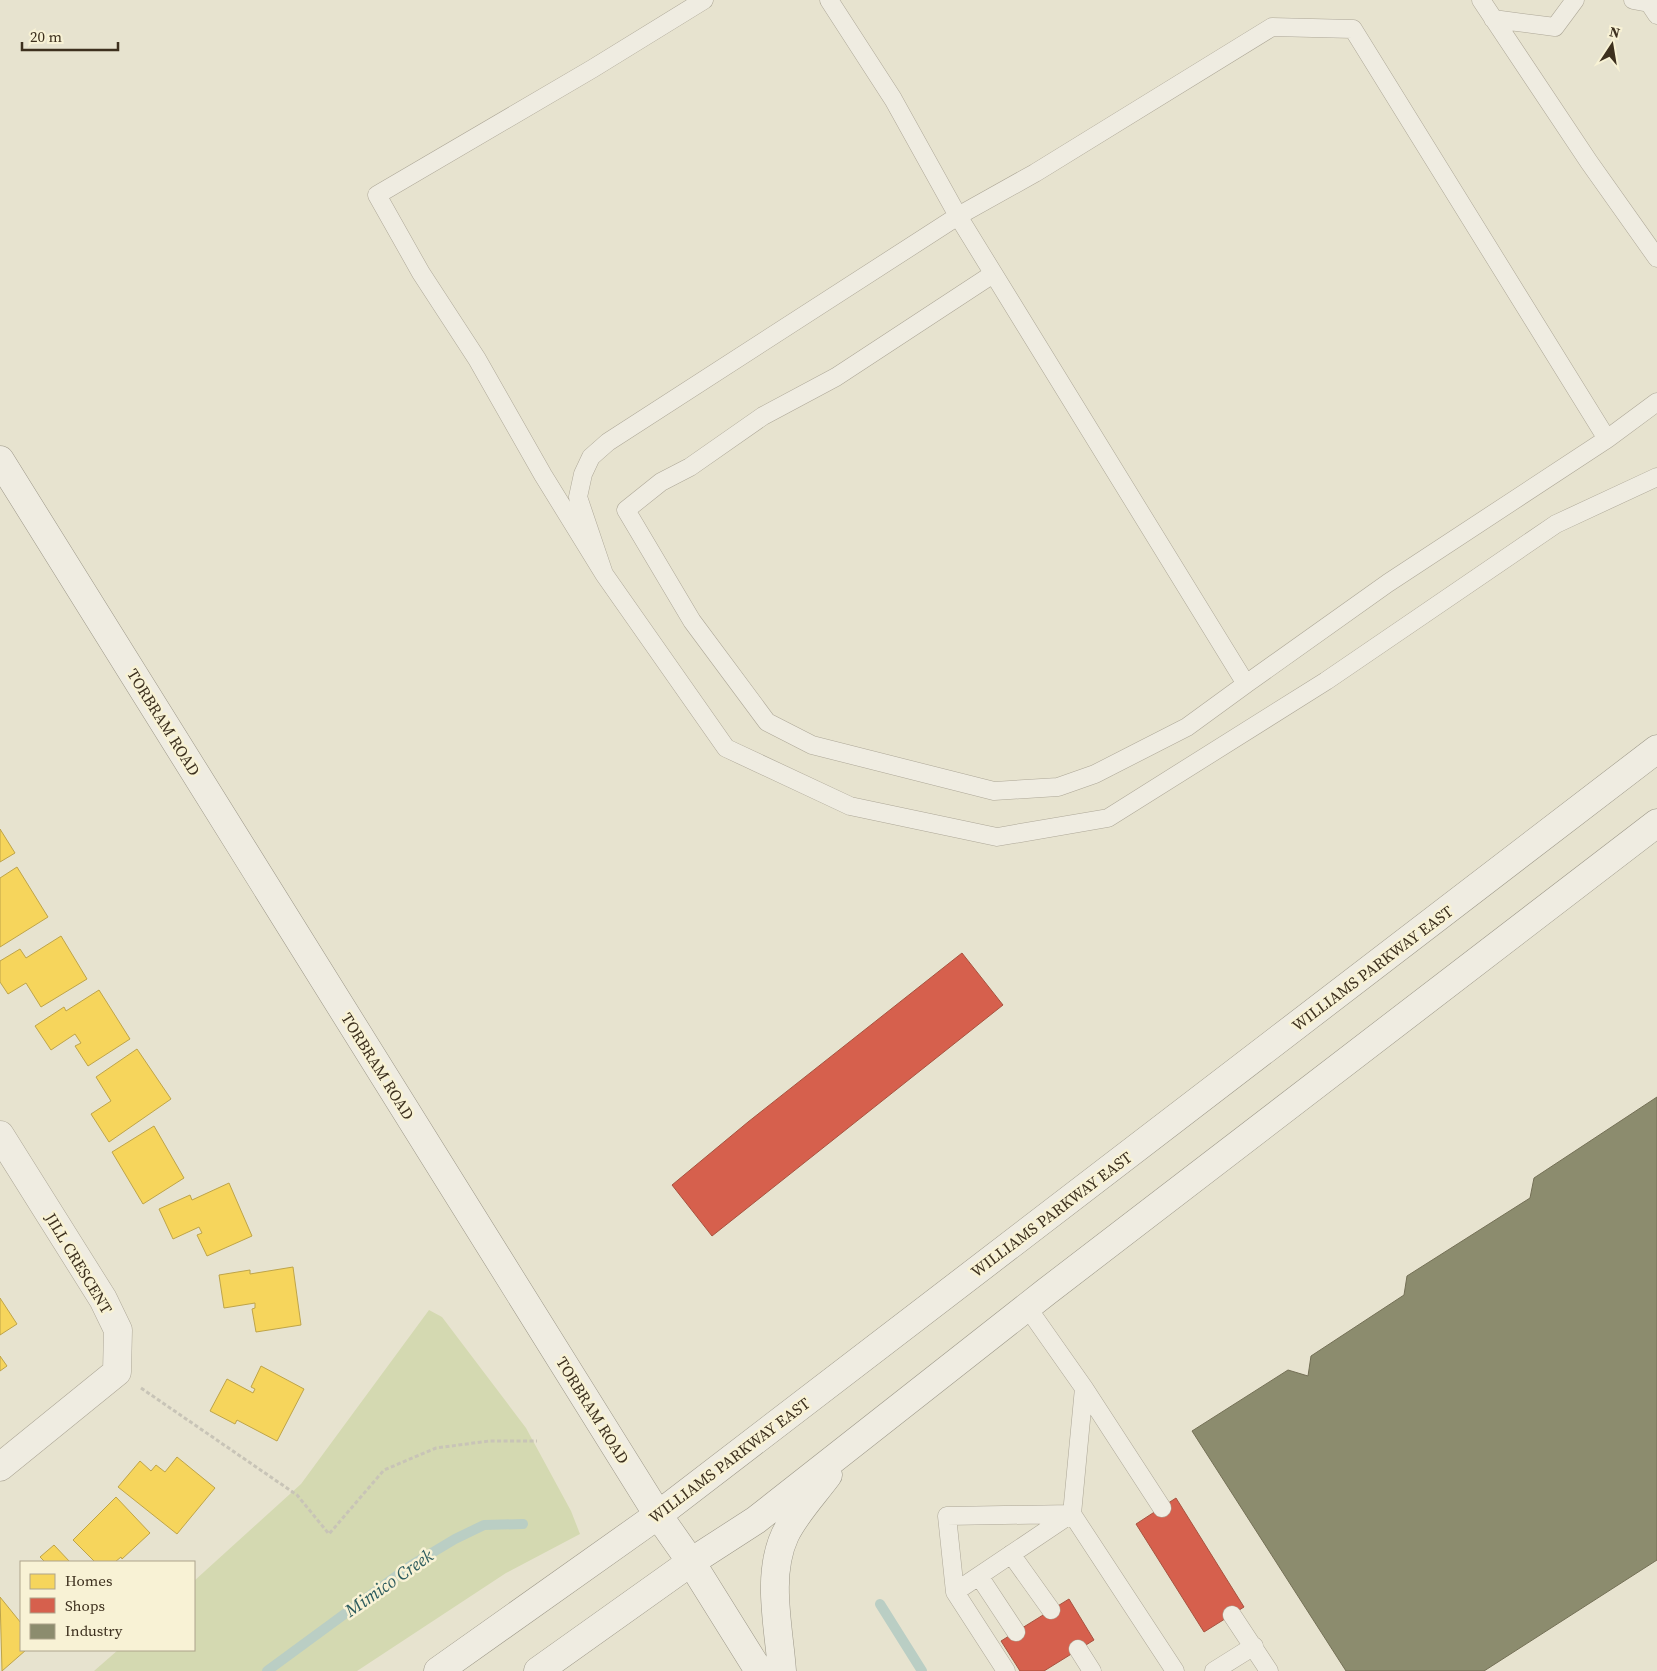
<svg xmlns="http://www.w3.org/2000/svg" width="1657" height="1671" viewBox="0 0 1657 1671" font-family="'Source Serif 4',serif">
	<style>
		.green { fill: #d4d9b1 }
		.homes { fill: #f6d55c; stroke: #bea449 }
		.shops { fill: #d6604d; stroke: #a8523f }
		.industry { fill: #8c8c6e; stroke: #747056 }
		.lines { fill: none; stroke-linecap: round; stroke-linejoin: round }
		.stream { stroke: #bacec4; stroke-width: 10 }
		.service-casing { stroke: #ada797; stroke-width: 19 }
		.minor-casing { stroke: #ada797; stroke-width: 29 }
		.secondary-casing { stroke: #9c9788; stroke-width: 29 }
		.path { stroke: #c8c4b7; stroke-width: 3; stroke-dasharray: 4 2.5; stroke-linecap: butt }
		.service { stroke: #efece1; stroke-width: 18 }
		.minor { stroke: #efece1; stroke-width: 28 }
		.secondary { stroke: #efece1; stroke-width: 28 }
		.labels { text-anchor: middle; stroke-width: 5; stroke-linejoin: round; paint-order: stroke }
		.street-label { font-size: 16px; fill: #3d301e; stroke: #f8f2d5 }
		.water-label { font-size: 18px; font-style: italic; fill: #2d5c5e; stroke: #f8f2d5 }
	</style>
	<rect width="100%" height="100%" fill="#e7e3cf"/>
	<path class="green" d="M429,1310L442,1317L526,1428L571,1511L580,1534L506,1573L357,1671H94L118,1650H194V1581L301,1484Z"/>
	<path class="homes" d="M0,829L15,853L0,862Z
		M17,867L48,917L0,947V878Z
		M61,936L87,979L41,1007L26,983L8,994L0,982V961L20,949L26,958Z
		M99,990L130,1039L88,1066L75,1046L81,1043L75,1034L51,1050L35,1026L64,1007L66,1011Z
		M137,1049L171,1099L109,1142L91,1114L111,1101L96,1077Z
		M154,1126L184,1178L143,1204L112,1152Z
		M229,1183L252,1236L207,1256L197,1235L202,1233L199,1227L173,1239L159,1209L190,1195L192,1200Z
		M293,1267L301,1325L256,1332L252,1309L255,1308V1303L224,1308L219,1275L250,1270V1274Z
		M0,1298L17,1324L0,1335Z
		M0,1356L7,1366L0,1371Z
		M261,1366L304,1389L277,1441L237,1420L235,1424L210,1411L227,1379L253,1393L255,1389L251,1387Z
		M177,1457L215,1488L177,1534L118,1487L140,1461L151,1471L156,1465L165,1472Z
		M116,1497L150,1533L122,1559L121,1557L115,1562H95L73,1540Z
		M54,1545L70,1562H45L40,1557Z
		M0,1597L21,1623V1650H26L2,1671Z"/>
	<path class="shops" d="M962,953L1003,1005L712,1236L672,1185L748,1122Z
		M1176,1498L1244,1607L1204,1632L1136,1524Z
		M1069,1599L1094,1640L1044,1671H1020L1001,1641Z"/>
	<path class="industry" d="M1657,1097V1560L1484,1671H1346L1192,1431L1288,1370L1308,1376L1311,1356L1404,1295L1407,1276L1530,1198L1534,1178Z"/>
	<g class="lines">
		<path class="stream" d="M880,1604L922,1671
			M267,1671L410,1566L455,1539L484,1525L523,1524"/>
		<g class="service-casing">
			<path id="service" d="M704,0L592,69L377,195L421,273L477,359L543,475L604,574L726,748L850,806L997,837L1108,818L1326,681L1556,524L1657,477
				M1481,0L1589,162L1657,258
				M1633,0L1649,3L1657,15
				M1493,19L1555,27L1575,0
				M993,274L836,377L763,416L690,467L661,482L626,510L692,621L767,722L812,745L994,791L1058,787L1095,774L1187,727L1246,684
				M1607,439L1657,402
				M604,574L578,497L583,474L591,457L608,442L958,216L1035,173L1272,27L1353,29L1607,439L1388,583L1246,684L958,216L893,99L829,0
				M1027,1307L1084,1388L1072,1514L1175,1671
				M1084,1388L1162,1508
				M1011,1554L1051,1610
				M979,1576L1016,1632
				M955,1592L1071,1514
				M1232,1615L1269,1671
				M1078,1649L1092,1671
				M1006,1671L955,1592L947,1516L1072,1514
				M1214,1671L1254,1646"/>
		</g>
		<g class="minor-casing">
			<path id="minor" d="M0,1135L103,1299L118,1330L117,1372L0,1467"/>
		</g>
		<g class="secondary-casing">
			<path id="secondary" d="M0,460L658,1515L691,1562L759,1671
				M438,1671L658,1515L1657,749
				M538,1671L691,1562L756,1520L1046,1292L1657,823
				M782,1671C779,1628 766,1576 785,1535C795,1514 814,1494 828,1475"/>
		</g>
		<path class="path" d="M141,1388L297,1495L329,1534L384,1470L436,1448L489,1441H537"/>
		<use href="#service" class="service"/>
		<use href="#minor" class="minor"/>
		<use href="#secondary" class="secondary"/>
	</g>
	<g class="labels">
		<g class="street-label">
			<text transform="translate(164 722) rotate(58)" y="6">TORBRAM ROAD</text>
			<text transform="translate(1372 968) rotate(-37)" y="6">WILLIAMS PARKWAY EAST</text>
			<text transform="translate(378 1066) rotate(58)" y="6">TORBRAM ROAD</text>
			<text transform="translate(1051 1214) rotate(-37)" y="6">WILLIAMS PARKWAY EAST</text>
			<text transform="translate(79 1263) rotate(59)" y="6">JILL CRESCENT</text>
			<text transform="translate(593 1410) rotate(58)" y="6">TORBRAM ROAD</text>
			<text transform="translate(729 1460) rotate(-37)" y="6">WILLIAMS PARKWAY EAST</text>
		</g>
		<g class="water-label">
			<text transform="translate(389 1583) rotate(-35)" y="6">Mimico Creek</text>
		</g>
	</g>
	<rect x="20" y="1561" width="175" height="90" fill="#f8f2d5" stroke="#ada48c"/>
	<rect x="30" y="1574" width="25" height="15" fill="#f6d55c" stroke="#ada48c"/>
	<text x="65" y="1586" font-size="15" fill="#3d301e">Homes</text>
	<rect x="30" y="1598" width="25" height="15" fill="#d6604d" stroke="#ada48c"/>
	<text x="65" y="1611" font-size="15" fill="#3d301e">Shops</text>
	<rect x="30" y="1624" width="25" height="15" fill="#8c8c6e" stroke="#ada48c"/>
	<text x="65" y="1636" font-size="15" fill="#3d301e">Industry</text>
	<g transform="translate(1612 45) rotate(12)" stroke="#f8f2d5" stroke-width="4" paint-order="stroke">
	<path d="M0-4L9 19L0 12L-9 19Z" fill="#3d301e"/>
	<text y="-8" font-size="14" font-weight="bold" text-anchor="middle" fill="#3d301e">N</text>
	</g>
	<path d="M22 42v8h96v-8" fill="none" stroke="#3d301e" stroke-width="2.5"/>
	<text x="30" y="42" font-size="15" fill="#3d301e" stroke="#f8f2d5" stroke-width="4" paint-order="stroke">20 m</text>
</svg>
